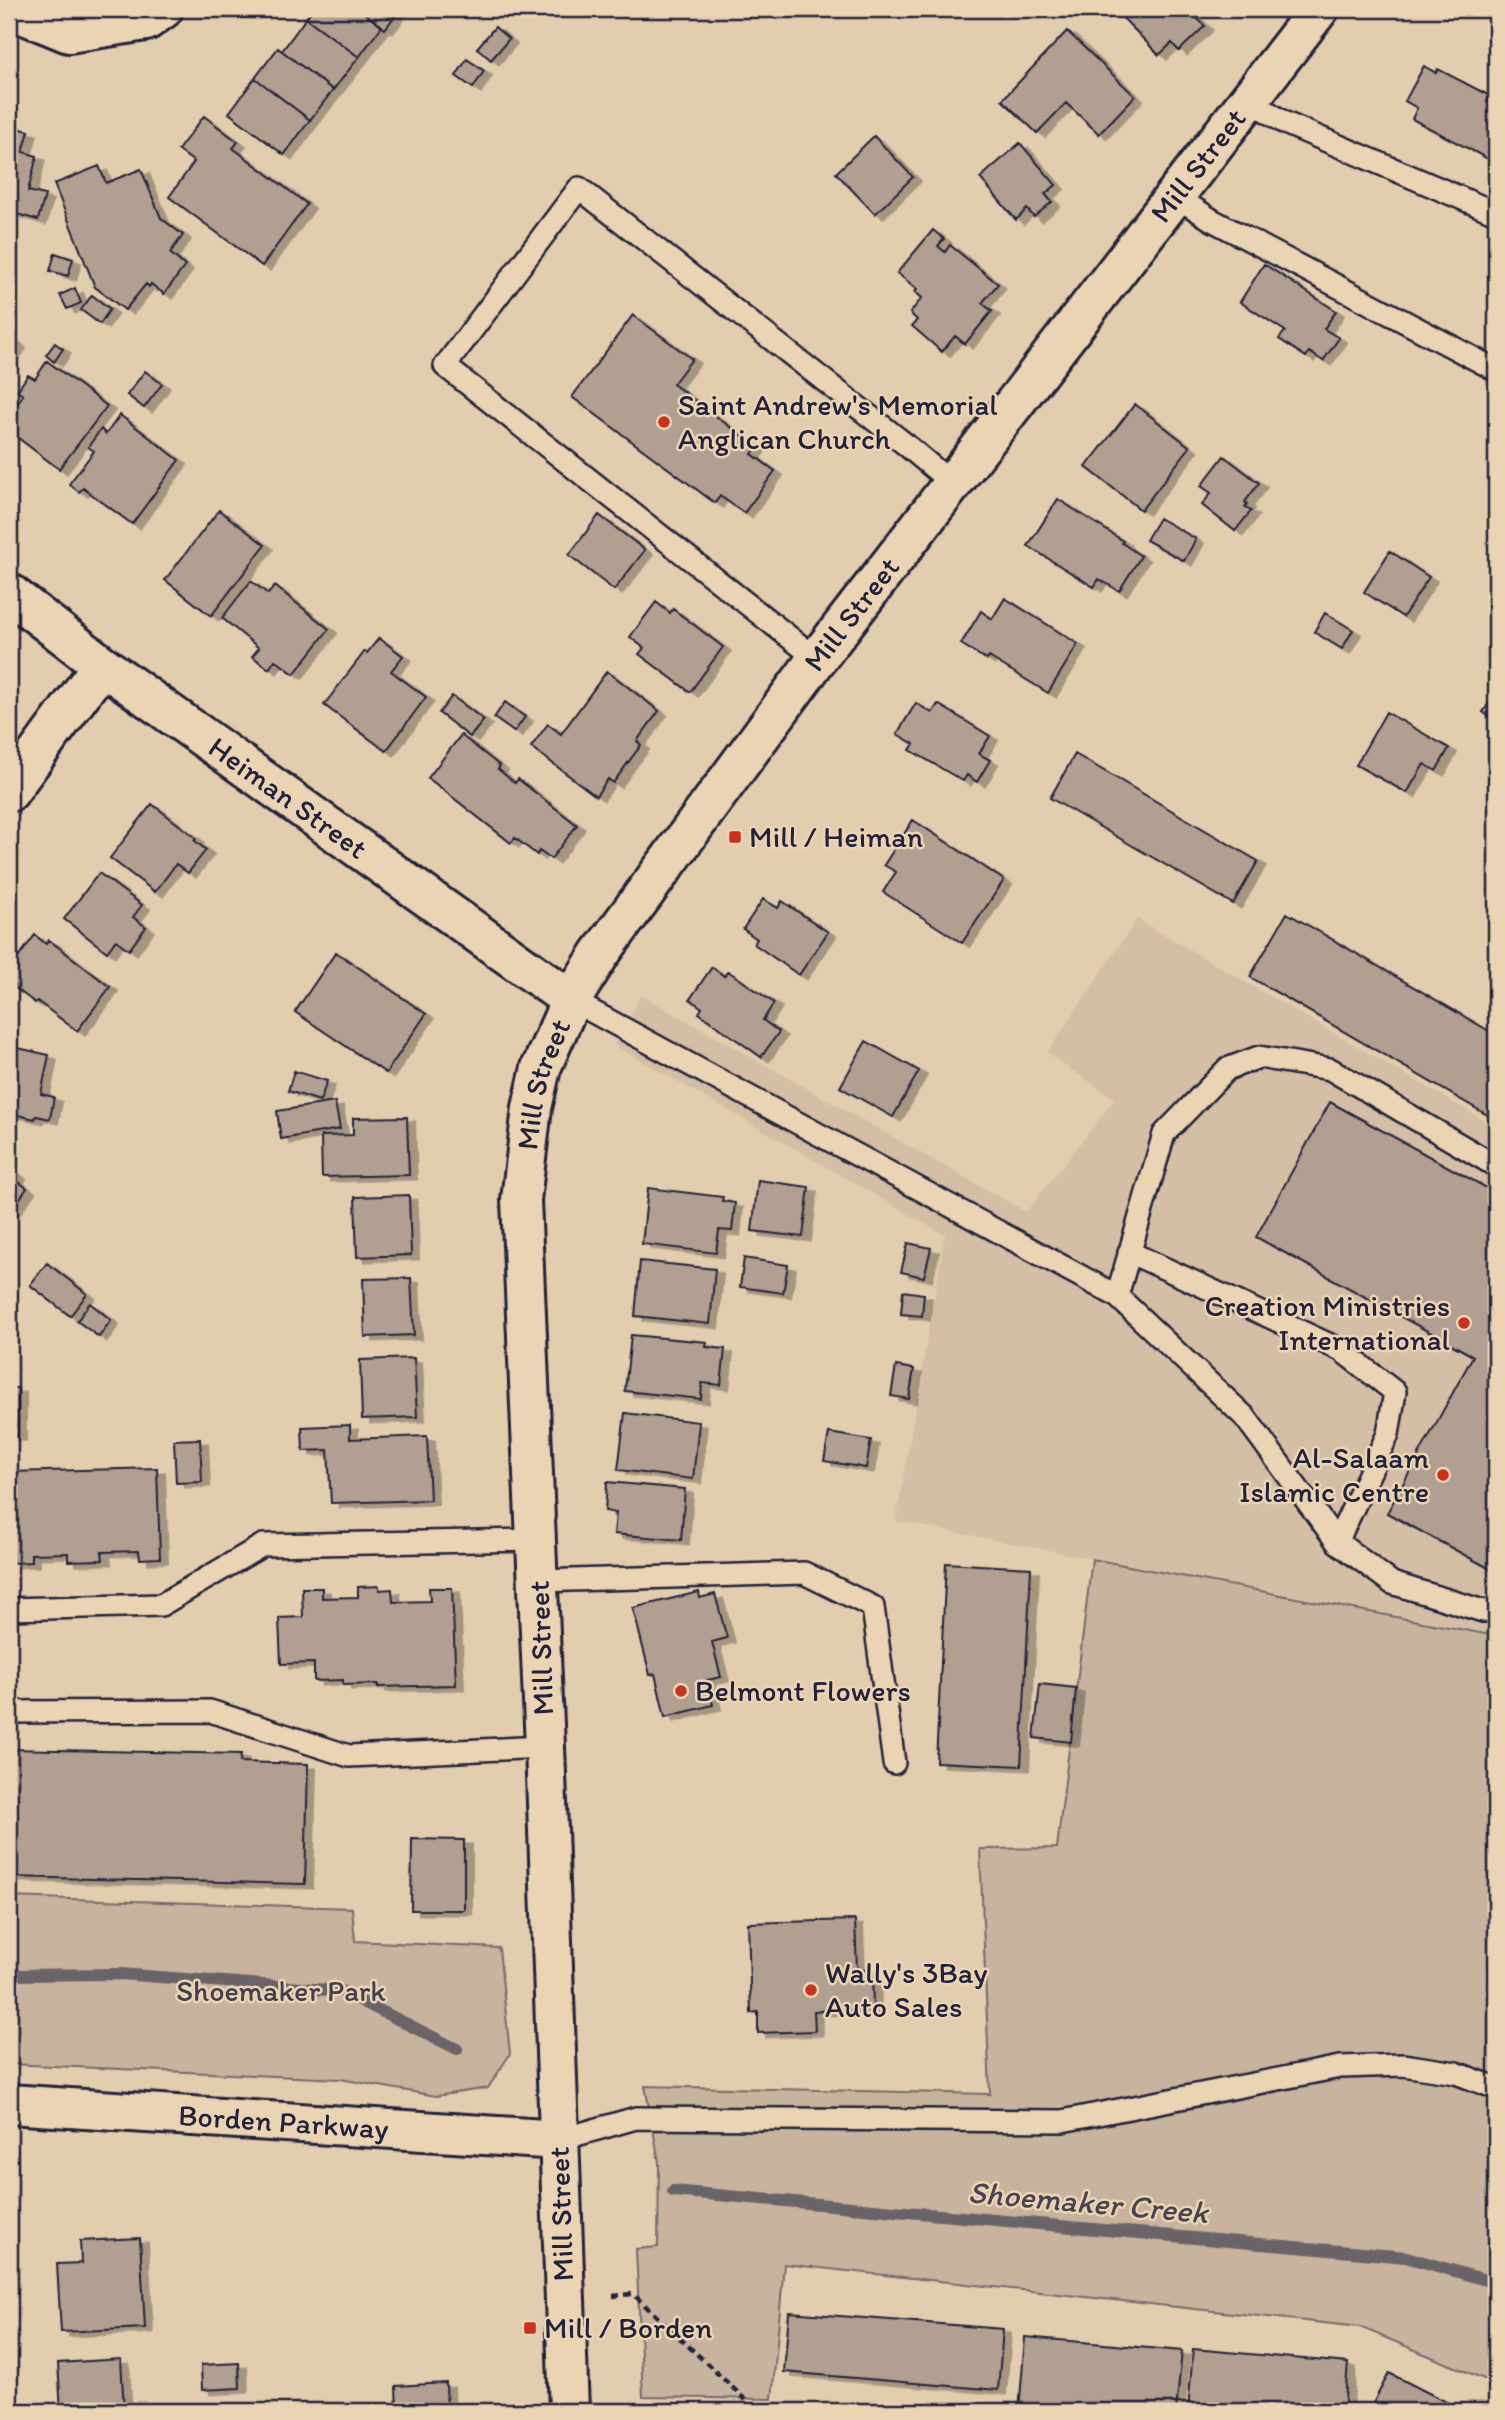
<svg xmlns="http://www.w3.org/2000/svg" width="1505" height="2420" viewBox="0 0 1505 2420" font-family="Itim,sans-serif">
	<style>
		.built { fill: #d4bfa6 }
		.green { fill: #c7b39e; stroke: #746a6c; stroke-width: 2 }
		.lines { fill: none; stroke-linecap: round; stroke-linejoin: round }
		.stream { stroke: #6b6367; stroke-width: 12 }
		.building { fill: #b19f91; stroke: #22223b; stroke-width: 2; filter: url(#shadow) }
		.lane-casing { stroke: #22223b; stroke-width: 26 }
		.street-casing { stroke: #22223b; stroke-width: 44 }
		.path { stroke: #22223b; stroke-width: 4.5; stroke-dasharray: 7 5; stroke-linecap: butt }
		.lane { stroke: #ebd4b4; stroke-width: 21 }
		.street { stroke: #ebd4b4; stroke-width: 38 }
		.poi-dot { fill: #c8321e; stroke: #ebd4b4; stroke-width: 2.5 }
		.labels { text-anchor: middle; stroke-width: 5; stroke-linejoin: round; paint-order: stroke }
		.street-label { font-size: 30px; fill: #22223b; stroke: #ebd4b4 }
		.poi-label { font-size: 30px; fill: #22223b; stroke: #ebd4b4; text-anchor: start }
		.park-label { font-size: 30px; fill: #433f4f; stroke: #ebd4b4 }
		.water-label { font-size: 32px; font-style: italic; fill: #474351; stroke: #ebd4b4 }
	</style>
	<defs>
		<filter id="shadow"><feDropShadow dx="8" dy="4.5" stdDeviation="0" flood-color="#0004"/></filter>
	</defs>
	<rect width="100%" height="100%" fill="#e3cdaf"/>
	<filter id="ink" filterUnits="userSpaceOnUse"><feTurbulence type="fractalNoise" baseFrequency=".0143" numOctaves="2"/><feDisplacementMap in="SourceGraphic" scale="14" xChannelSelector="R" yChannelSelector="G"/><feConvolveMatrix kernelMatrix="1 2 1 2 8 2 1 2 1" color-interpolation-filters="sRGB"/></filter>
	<g filter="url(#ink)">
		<path class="built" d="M1137,919L1496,1127V1636L896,1521L945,1235L614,1045L641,995L1026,1212L1115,1099L1047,1053Z"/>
		<path class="green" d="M1092,1559L1496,1636V2384L1360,2327L784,2264L772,2399L643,2397L636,2249L658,2247L659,2162L645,2086L990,2094L980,1849L1057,1848Z
			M9,1897L352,1908L355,1941L499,1948L510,2054L488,2088L436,2096L340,2079L9,2064Z"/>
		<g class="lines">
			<path class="stream" d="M9,1975L120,1974L341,1991L457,2049
				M673,2191L1406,2257L1496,2283"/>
		</g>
		<path class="building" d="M313,9H359L382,26L359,57L306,18Z
			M359,9H400L385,29Z
			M1124,9H1188L1205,26L1179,51L1172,43L1159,55L1119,14Z
			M306,18L359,57L333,90L282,51Z
			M495,27L509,39L491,60L477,48Z
			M1067,31L1135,96L1099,134L1066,103L1037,133L1002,100Z
			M278,48L333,90L310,120L255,78Z
			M467,59L484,71L473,88L456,76Z
			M1424,66L1436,73L1438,69L1490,96L1487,102L1496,107V143L1488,159L1412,119L1417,108L1405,101Z
			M255,78L310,120L284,155L229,113Z
			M204,116L238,142L233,148L307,204L262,266L169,197L194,162L178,150Z
			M9,126L29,131L23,152L37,156L28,191L45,195L38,220L9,212Z
			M874,136L913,177L875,214L836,173Z
			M1020,143L1056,185L1045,194L1052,202L1034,217L1027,209L1016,220L980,178Z
			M99,166L106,183L141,169L161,218L183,235L170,253L185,266L164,294L151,284L149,287L146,284L125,310L95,287L54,184Z
			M933,230L944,239L938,246L945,252L950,245L998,284L982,303L992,311L965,344L955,336L942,352L912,326L917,320L910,313L922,298L915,292L917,289L897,273Z
			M55,253L73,259L68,276L50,271Z
			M1264,264L1336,311L1324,329L1339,338L1323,361L1309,352L1306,357L1279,339L1285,331L1240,302Z
			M75,288L81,303L67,309L60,295Z
			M92,295L110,309L100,324L81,310Z
			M633,315L692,359L673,384L757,447L752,454L775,471L744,513L720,496L715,503L572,397Z
			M9,336L18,344L9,357Z
			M55,343L63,349L54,362L46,355Z
			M47,361L107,406L59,469L9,431V414L23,395L17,391L28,375L35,379Z
			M145,371L162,384L144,408L127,395Z
			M1135,404L1190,447L1141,510L1086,467Z
			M120,415L179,460L132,524L83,488L79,492L69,484L94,451L88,447L101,429L106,434Z
			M1224,456L1259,483L1245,502L1247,504L1245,507L1251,511L1235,531L1202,505L1211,493L1201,486Z
			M1058,499L1123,541L1122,543L1141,556L1119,591L1099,579L1094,587L1028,546Z
			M219,510L265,545L211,616L165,580Z
			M599,515L645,550L614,590L569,555Z
			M1159,518L1196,539L1184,561L1146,540Z
			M1390,551L1429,577L1403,617L1364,592Z
			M251,581L268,594L275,586L329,629L294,674L275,660L269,669L252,656L259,648L222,618Z
			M1005,598L1078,644L1048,693L989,657L987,660L961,644L981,611L992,619Z
			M656,602L670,613L673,609L723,647L690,692L639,654L644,648L630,637Z
			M1325,613L1353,630L1342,649L1314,632Z
			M379,638L403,656L391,671L426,697L386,751L324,705L365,651L367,653Z
			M607,671L659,711L637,741L641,745L613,783L608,779L596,796L531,747L548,724L561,734Z
			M1496,693V722L1483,712Z
			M452,696L484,720L470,737L439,713Z
			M505,702L525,717L514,732L494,718Z
			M916,703L932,713L938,704L990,736L979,754L990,760L977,782L967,775L963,781L910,750L914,744L897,734Z
			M1386,712L1449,748L1436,771L1424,764L1407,793L1356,765Z
			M461,735L500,766L498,769L515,783L518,779L577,825L551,859L539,851L537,855L515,838L511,843L428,778Z
			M1075,754L1258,861L1233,904L1050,798Z
			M152,804L196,838L194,840L206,850L188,873L176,864L155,892L110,858Z
			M913,820L1004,880L962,943L883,892L896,872L884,865Z
			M99,873L142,905L133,917L146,927L129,950L116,940L107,952L64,919Z
			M763,899L778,908L782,901L828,932L799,975L754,944L757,939L743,929Z
			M1287,913L1496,1035V1120L1250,977Z
			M35,935L46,944L49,940L110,987L77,1031L37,1001L35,1003L14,987L15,985L9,980V970Z
			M336,952L426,1014L386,1073L295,1012Z
			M712,967L724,976L728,971L774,1003L763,1020L779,1032L761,1057L699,1013L702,1008L690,999Z
			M866,1041L919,1071L893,1117L840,1087Z
			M9,1046L49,1055L41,1094L54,1097L50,1119L36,1116L35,1119L9,1113Z
			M294,1071L327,1081L320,1101L288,1091Z
			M335,1102L340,1129L281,1139L277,1111Z
			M1330,1102L1496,1193V1572L1387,1513L1473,1356L1256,1237Z
			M407,1117L409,1175L322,1177L321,1136L353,1135V1118Z
			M9,1168L18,1175L15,1179L27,1188L9,1214Z
			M758,1180L809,1187L803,1237L752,1231Z
			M648,1188L723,1197L722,1201L735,1203L732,1231L719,1230L716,1253L642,1244Z
			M409,1195L411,1255L357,1257L355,1197Z
			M908,1243L931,1248L924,1277L901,1272Z
			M744,1258L788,1265L783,1293L740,1287Z
			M640,1261L715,1269L710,1324L635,1316Z
			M47,1263L87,1294L70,1316L30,1285Z
			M411,1278L414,1335L365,1337L363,1279Z
			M903,1291L924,1294L922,1316L901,1314Z
			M90,1303L111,1320L99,1337L77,1321Z
			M631,1335L707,1342L706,1347L725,1349L721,1385L702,1383L701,1399L625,1391Z
			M414,1358L417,1417L362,1419L360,1360Z
			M896,1366L914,1369L909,1399L891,1396Z
			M9,1388H18V1436H9Z
			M625,1413L699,1422L693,1479L618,1470Z
			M350,1425V1439L427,1436L430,1500L331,1503L328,1450L303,1451L302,1427Z
			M829,1433L871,1440L866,1468L824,1461Z
			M200,1439L202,1482L176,1483L174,1440Z
			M157,1468L160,1558L140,1559L139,1551L102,1552L103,1560L68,1561V1553L31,1554V1562L9,1563V1472Z
			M607,1482L685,1489L681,1540L614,1534L616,1513L605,1511Z
			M946,1563L1031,1568L1021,1766L936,1762Z
			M379,1586V1590L392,1589L393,1602L430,1601L429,1588H452L456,1685L378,1687V1684L343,1685V1680L314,1681V1663L281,1664L279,1618L303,1617L302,1588H322V1598L358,1597V1587Z
			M699,1592L700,1598L715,1594L727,1638L712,1642L721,1677L707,1680L713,1705L665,1717L655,1674L650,1675L633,1608Z
			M1040,1684L1076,1688L1071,1742L1034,1738Z
			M9,1749L241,1754L240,1762L308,1764L305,1884L9,1877Z
			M412,1839L464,1840V1910H411Z
			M855,1920L857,1970H872L873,2009L814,2011L815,2031L758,2033V2012L751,2013L748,1923Z
			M140,2238L145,2328L61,2332L57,2264L81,2263L80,2241Z
			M789,2312L1003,2329L998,2390L784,2372Z
			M1025,2337L1182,2351L1176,2411H1019Z
			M1193,2349L1348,2363L1344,2411H1188Z
			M121,2359L124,2411H61L58,2363Z
			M239,2363L240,2388L202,2390L201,2365Z
			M1389,2373L1464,2411H1369Z
			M446,2383L447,2411H397L396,2386Z"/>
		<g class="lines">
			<g class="lane-casing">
				<path id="lane" d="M1249,100L1285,123L1496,213
					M1175,196L1212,220L1496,370
					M817,659L445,366L579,188L905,444L954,485
					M571,1000L1117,1296L1245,1417L1337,1542L1392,1583L1483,1611L1496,1610
					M1129,1252L1341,1350L1395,1392L1388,1434L1337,1542
					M1117,1296L1164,1134L1227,1069L1259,1057L1330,1069L1496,1166
					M538,1581L804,1573L873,1607L894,1763
					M9,1609L161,1605L263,1545L536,1540
					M9,1712L210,1711L349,1756L545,1747
					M559,2140L636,2118L1062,2121L1340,2067L1403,2065L1456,2073L1496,2088"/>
			</g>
			<g class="street-casing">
				<g id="street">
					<path d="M10,9L69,33L146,21L163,9"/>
					<path id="s1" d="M9,593L102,665L571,1000"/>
					<path d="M9,792L102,665"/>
					<path id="s2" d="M9,2104L559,2140"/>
					<path id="s3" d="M569,2411L545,1747L521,1200L532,1108L541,1068L571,1000L600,954L817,659L1319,9"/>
				</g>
			</g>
			<path class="path" d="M613,2296L633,2294L750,2404"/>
			<use href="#lane" class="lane"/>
			<use href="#street" class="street"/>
		</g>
	</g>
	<g class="poi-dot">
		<circle cx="664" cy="422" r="7"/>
		<rect x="728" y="830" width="14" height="14" rx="3.5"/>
		<circle cx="1464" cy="1323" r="7"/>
		<circle cx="1443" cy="1475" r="7"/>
		<circle cx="681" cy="1691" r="7"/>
		<circle cx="811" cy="1990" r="7"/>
		<rect x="523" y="2321" width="14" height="14" rx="3.5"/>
	</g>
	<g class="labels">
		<g class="street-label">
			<text dy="10" stroke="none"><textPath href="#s3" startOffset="2464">Mill Street</textPath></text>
			<text dy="10" stroke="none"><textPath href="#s3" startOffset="1897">Mill Street</textPath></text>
			<text dy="10" stroke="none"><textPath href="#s1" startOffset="346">Heiman Street</textPath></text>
			<text dy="10" stroke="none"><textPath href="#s3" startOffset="1330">Mill Street</textPath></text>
			<text transform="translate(541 1648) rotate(-92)" y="10">Mill Street</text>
			<text dy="10" stroke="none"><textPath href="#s2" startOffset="275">Borden Parkway</textPath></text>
			<text transform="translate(561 2214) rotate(-92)" y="10">Mill Street</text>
		</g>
		<g class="poi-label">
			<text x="678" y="415">Saint Andrew's Memorial<tspan x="678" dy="34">Anglican Church</tspan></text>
			<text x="749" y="847">Mill / Heiman</text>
			<text x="1450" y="1316" text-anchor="end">Creation Ministries<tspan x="1450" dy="34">International</tspan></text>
			<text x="1429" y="1468" text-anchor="end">Al-Salaam<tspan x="1429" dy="34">Islamic Centre</tspan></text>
			<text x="695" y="1701">Belmont Flowers</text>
			<text x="825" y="1983">Wally's 3Bay<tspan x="825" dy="34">Auto Sales</tspan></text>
			<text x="544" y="2338">Mill / Borden</text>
		</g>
		<g class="park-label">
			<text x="281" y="2001">Shoemaker Park</text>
		</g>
		<g class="water-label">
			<text transform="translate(1088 2202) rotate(5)" y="11">Shoemaker Creek</text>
		</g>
	</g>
	<rect width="1505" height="2420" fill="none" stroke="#ebd4b4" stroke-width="35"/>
	<rect x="18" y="18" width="1470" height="2385" fill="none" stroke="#22223b" stroke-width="2.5" filter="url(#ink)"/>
</svg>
